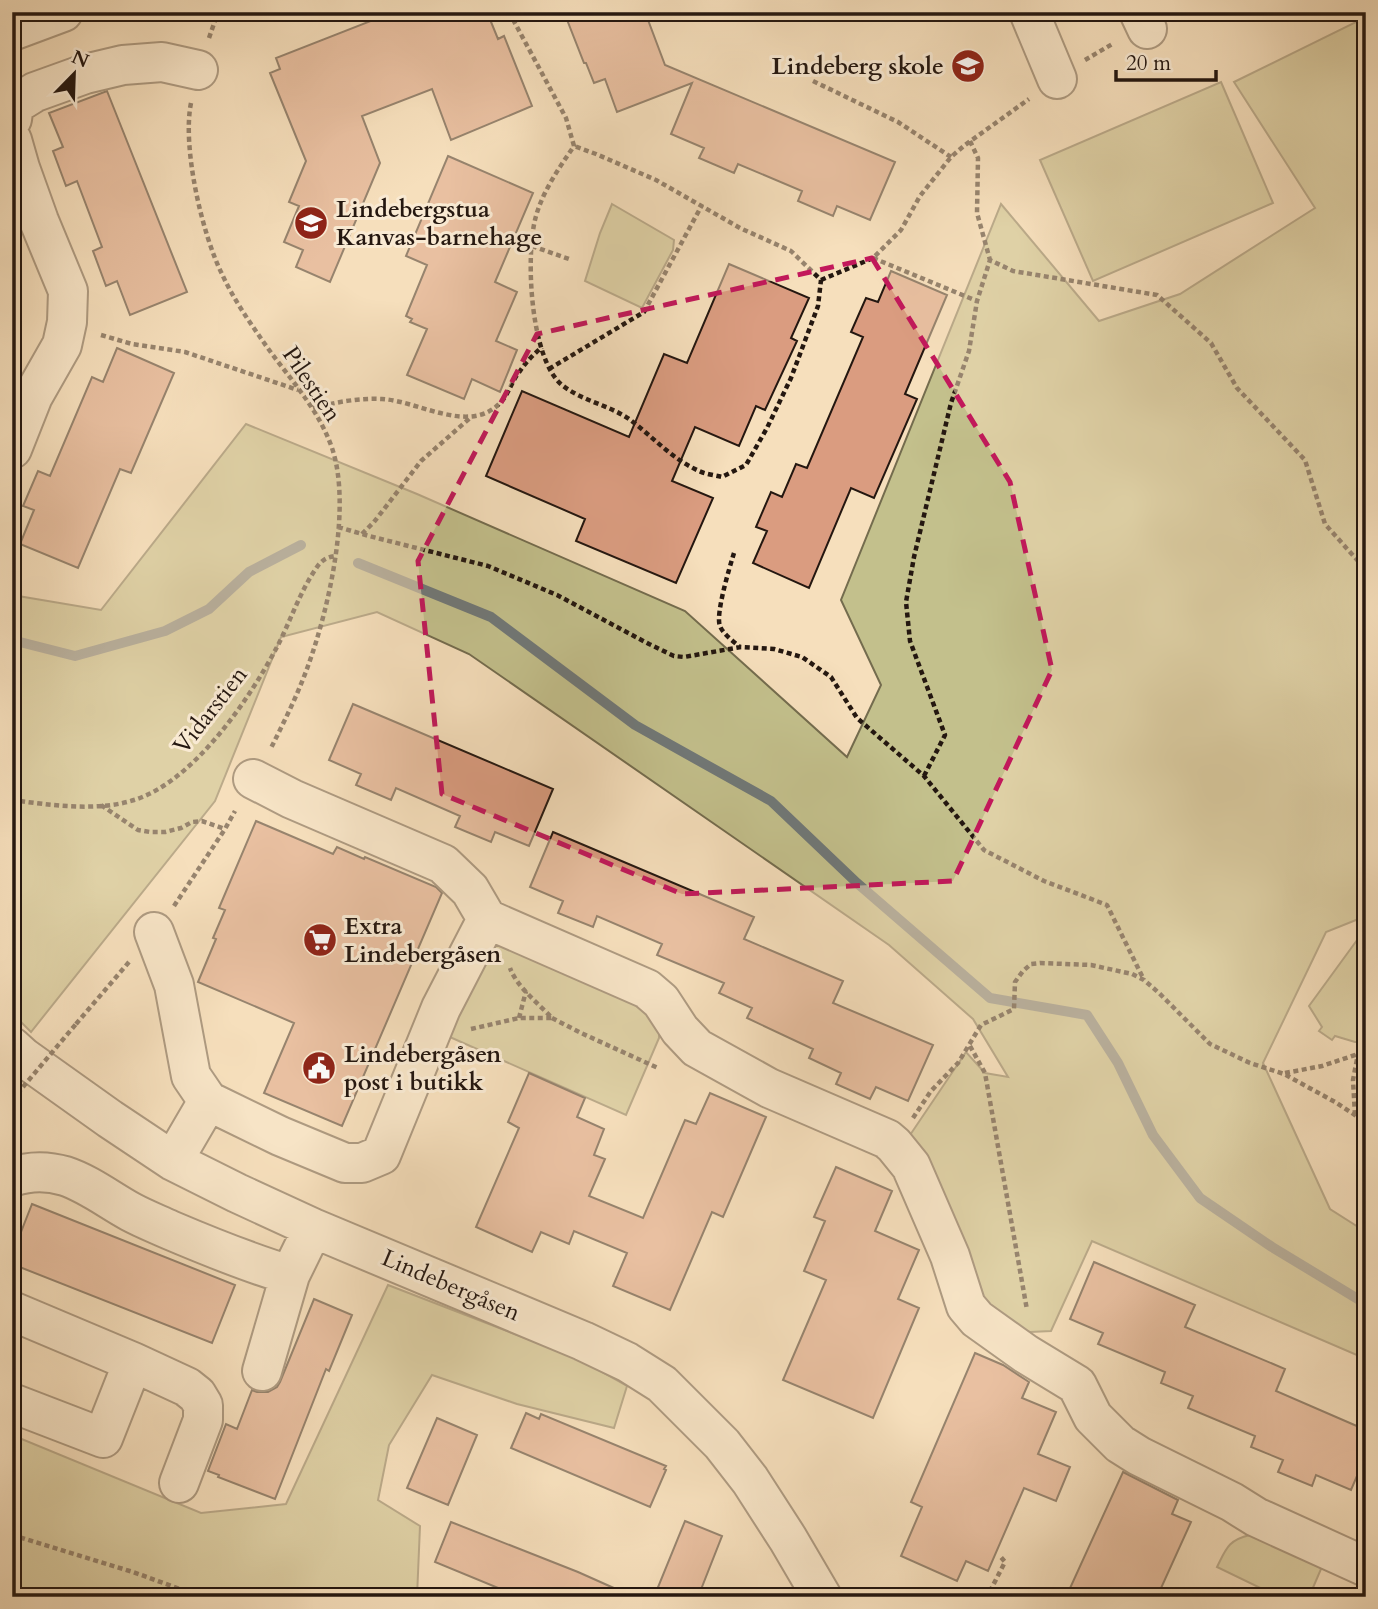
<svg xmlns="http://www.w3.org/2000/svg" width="1378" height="1609" viewBox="0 0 1378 1609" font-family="Cardo,serif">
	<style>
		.green { fill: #c3c08c; stroke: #746c4e; stroke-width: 2 }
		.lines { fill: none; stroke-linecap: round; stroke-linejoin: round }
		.stream { stroke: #707878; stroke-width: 10 }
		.building { fill: #da9c80; stroke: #241710; stroke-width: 2 }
		.minor-casing { stroke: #58493b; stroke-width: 42 }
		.path { stroke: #241710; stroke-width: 4.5; stroke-dasharray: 5 3.5; stroke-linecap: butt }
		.minor { stroke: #f9ead3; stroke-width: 38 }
		.path-bridge { stroke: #241710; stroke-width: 4.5; stroke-dasharray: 5 3.5; stroke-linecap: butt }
		.marked { fill: none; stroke: #c2185b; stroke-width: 5; stroke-dasharray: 14 9; stroke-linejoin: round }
		.labels { text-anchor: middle; stroke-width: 6; stroke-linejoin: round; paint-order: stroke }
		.poi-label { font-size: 24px; font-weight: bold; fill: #241710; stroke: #f9ead3; text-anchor: start }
		.street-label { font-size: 24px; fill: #241710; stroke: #f9ead3 }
	</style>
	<rect width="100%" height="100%" fill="#f6dfbc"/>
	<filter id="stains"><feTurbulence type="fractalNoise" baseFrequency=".00286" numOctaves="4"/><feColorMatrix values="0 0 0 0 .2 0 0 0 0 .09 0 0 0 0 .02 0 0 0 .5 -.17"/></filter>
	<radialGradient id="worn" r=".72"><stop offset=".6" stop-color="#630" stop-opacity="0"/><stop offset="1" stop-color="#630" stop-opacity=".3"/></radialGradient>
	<path class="green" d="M1366,17V260L1360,270L1366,274V916L1326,932L1263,1063L1330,1209L1366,1232V1359L1092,1241L1051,1331L1030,1332L1001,1323L979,1300L908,1138L966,1052L985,1073L1008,1077L973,1019L889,945L469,654L377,612L281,637L215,801L31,1032L12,1013V595L101,610L246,424L417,494L685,611L847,757L881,685L841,600L1001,204L1099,321L1180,294L1315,208L1234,82Z
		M1221,82L1273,203L1093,281L1040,160Z
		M612,204L674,240L673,250L642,308L585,281L600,233Z
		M1360,936L1366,937V1040L1364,1042H1355L1335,1036L1332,1040L1319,1031L1322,1027L1309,1006Z
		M501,942L648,1004L659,1026V1038L626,1115L443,1034L493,946Z
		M388,1285L577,1358L627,1386L614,1428L517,1404L432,1375L389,1445L378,1500L420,1526L417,1597H12V1435L201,1513L286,1504Z
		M1250,1535L1324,1562L1309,1597H1279L1217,1567C1226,1549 1228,1540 1250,1535Z"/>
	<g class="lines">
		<path class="stream" d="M358,563L491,617L635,725L771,801L857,883L990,998L1087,1015L1118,1063L1153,1135L1200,1198L1272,1247L1366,1304
			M12,640L75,656L165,631L209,609L249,572L301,545"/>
	</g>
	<path class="building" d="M374,12H487L498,39L504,36L532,106L451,140L432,89L362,116L380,163L330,282L296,267L303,250L284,242L299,206L289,202L306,161L270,73L280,69L276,58L376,19Z
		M564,12H645L665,65L895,162L870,220L837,206L833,216L798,201L802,191L738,164L734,173L699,158L704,148L671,134L692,83L617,112L605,79L594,83L586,63H584Z
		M107,91L187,292L130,315L117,281L106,286L93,251L102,247L77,181L66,186L53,151L63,147L49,113Z
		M448,156L533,193L495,282L517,292L496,341L517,350L500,392L472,379L464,399L407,375L427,329L410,322L412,319L406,316L427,265L406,256Z
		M729,264L809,298L791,338L797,341L765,410L756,406L739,446L695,427L672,481L713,498L676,583L576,541L585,519L486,476L522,391L629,437L664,354L687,363Z
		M891,271L947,295L905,394L917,399L874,498L851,488L809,588L753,563L767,531L756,527L771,492L782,497L796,464L807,468L863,337L851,332L866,298L878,302Z
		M117,348L174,373L131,473L120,469L78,568L20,544L34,510L23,506L38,471L50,476L92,377L103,382Z
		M353,704L553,789L529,846L495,832L491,842L455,827L460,816L396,788L391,800L356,785L361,774L329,760Z
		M256,821L333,854L337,847L364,859L365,857L436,887L442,893L342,1126L264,1093L294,1023L198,982L216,939L213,938L225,910L219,908Z
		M553,832L754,917L744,939L843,981L833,1003L933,1045L908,1101L876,1087L870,1099L836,1084L841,1073L809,1058L813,1049L747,1018L752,1008L719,993L724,983L657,955L662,944L597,916L593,927L558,913L563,901L530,887Z
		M529,1073L585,1098L577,1117L604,1129L594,1155L605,1159L589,1196L643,1218L685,1120L696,1124L710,1093L766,1117L723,1217L712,1212L670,1310L613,1286L627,1253L574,1231L569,1244L541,1232L532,1252L476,1227L519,1128L508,1122Z
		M836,1167L892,1191L875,1231L919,1250L898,1299L919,1308L873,1418L783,1380L826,1280L804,1271L825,1221L814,1217Z
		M32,1204L235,1285L212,1343L12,1264V1255Z
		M1094,1262L1195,1305L1185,1327L1285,1369L1276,1391L1366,1430V1455L1351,1490L1316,1475L1312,1486L1278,1472L1283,1460L1251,1447L1255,1436L1188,1408L1193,1396L1161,1383L1165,1372L1098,1344L1103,1333L1070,1319Z
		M314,1299L352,1315L329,1371L326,1369L275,1499L218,1477L219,1475L208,1471L226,1424L237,1429L252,1390L257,1392H268L277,1387L280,1382Z
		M975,1353L1003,1365L1029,1382L1022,1398L1056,1412L1038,1454L1070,1467L1056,1501L1024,1488L988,1571L966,1561L957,1581L901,1556L922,1507L911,1502Z
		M526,1413L539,1419L541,1414L666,1466L664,1469L666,1470L650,1507L511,1448Z
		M437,1418L477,1435L448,1505L407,1488Z
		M1123,1472L1178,1500L1172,1514L1191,1522L1157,1597H1066Z
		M685,1521L722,1536L698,1597H654Z
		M451,1522L578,1572L634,1597H520L435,1562Z"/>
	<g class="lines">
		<g class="minor-casing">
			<path id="minor" d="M1029,12L1057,79
				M1139,12L1147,29
				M12,31L63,12
				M12,119L14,105L35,92L85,74L123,65L162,62L198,70
				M12,140L20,168L39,221L68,291L67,322L62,345L33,396L12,449
				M253,779L292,799L443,864L470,890L487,919L647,989L661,1001L680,1030L697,1048L769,1088L887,1139L894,1145L911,1166L950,1256L966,1306L977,1319L1026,1354L1077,1385L1093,1417L1120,1444L1139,1456L1232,1502L1256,1517L1366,1567
				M154,932L174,985L191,1076L208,1101L280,1136L345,1163H362L381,1155L441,1008L487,919
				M12,1047L23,1057L110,1119L173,1161L237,1193L313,1228L583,1341L627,1362L662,1384L722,1444L750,1480L788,1539L822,1597
				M173,1161L208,1101
				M12,1177C29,1171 48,1171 65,1176C89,1184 109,1200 131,1212C144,1219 157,1224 170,1230C210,1247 249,1263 290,1275L313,1228
				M12,1311L133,1362L187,1387L197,1395L203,1405V1420L179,1483
				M262,1371L290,1275
				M12,1403L103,1438L133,1362"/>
		</g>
		<path class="path" d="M509,12L566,118L574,146C559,168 543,191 536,216C525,254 530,359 562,385C582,401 609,405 629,419C652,436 671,458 697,470C704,474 714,475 722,477L746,465L767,428L791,378L818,306L821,280L791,251L740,228L656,180L596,154L574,146
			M1181,17L1198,12
			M209,38L218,12
			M1085,60L1114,43
			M813,81L898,122L951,157
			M191,103C182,147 202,234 222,274C232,296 246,317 260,337C285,374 317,405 332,448C352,507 329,608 308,666C298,694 284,722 271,748
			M970,141L978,158L977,213L990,260
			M532,246L569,259
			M873,258L977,301
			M821,280L873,258L901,230L920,196L951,157L965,145L1029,99
			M101,335L132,344L185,352L298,390
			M549,369L644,312L702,205
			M313,408C337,402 358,398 382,399C419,401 469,435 500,403C509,394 512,380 520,371C526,362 534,354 542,347
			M338,527L369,536L488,566L557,595L649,644L674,656L684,657L741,647L774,649L802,657L831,677L857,718L924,776L984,850L1044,881L1107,905L1144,980
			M362,534L374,522L421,461L470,418
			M734,553C730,566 715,615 720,626C723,634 733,641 740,647
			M924,776L945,735L910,641L906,602L914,557L951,403L969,351L977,301L990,260L1013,271L1157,295L1211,343L1237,388L1305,460L1325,524L1366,570
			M12,800C50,805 97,812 134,800C193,782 249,700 277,647C290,622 299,594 315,570C320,562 325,557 335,556
			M101,805L138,830L150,832H165L181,828L192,822L202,821L225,829
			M174,906L225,829L235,811
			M519,1018L526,991
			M552,1018L581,1033L658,1068
			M76,1024L129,962
			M471,1029L519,1018H552C538,1003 517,987 510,968
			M970,1046L985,1073L1027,1310
			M1285,1073L1322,1066L1358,1054L1366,1046
			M1355,1115L1353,1080L1358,1054
			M913,1118L931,1091L958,1063L981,1025L1014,1009L1015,982L1023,971L1031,964L1040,963L1091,965L1132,974L1144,980L1159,993L1210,1044L1250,1063L1284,1074L1335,1102L1355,1115L1366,1124
			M12,1535L133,1572L202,1597
			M984,1597L988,1595L1005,1562L1000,1556"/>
		<use href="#minor" class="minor"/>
		<path class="path-bridge" d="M12,1100L76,1024"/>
	</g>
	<path d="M0 0H1378V1609H0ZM872,258L1010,482L1052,670L953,881L682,894L442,794L418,561L537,334Z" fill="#f6dfbc" fill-opacity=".55" fill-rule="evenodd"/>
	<path class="marked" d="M872,258L1010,482L1052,670L953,881L682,894L442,794L418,561L537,334Z"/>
	<defs>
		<g id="school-disc" transform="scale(1.75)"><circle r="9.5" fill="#8f2418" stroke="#f9ead3"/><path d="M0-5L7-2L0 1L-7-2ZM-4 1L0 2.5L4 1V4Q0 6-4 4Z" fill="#fff"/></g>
		<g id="supermarket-disc" transform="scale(1.75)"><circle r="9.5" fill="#8f2418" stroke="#f9ead3"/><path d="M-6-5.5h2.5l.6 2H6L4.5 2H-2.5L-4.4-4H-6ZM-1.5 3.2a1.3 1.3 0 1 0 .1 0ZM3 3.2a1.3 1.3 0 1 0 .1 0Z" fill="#fff"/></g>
		<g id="civic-disc" transform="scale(1.75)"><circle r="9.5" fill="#8f2418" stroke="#f9ead3"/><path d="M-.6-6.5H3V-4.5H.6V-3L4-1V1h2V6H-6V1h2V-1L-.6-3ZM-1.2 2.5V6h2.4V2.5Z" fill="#fff"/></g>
	</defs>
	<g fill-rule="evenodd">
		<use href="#school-disc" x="968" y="66"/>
		<use href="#school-disc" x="311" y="223"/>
		<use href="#supermarket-disc" x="320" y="940"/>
		<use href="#civic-disc" x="319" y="1068"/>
	</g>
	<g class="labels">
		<g class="poi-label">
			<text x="944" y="74" text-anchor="end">Lindeberg skole</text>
			<text x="336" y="217">Lindebergstua<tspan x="336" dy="28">Kanvas-barnehage</tspan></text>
			<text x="344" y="934">Extra<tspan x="344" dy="28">Lindebergåsen</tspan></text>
			<text x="344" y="1062">Lindebergåsen<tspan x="344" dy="28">post i butikk</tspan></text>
		</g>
		<g class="street-label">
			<text transform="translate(312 384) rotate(56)" y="8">Pilestien</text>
			<text transform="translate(210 710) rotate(-52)" y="8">Vidarstien</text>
			<text transform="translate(451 1285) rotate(23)" y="8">Lindebergåsen</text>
		</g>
	</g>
	<rect width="1378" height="1609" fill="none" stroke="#f6dfbc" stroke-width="42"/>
	<rect x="14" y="14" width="1350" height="1581" fill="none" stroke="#241710" stroke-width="3.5"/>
	<rect x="21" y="21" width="1336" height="1567" fill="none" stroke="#241710" stroke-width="2"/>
	<g transform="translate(74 74) rotate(23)" stroke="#f9ead3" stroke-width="5" paint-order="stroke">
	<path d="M0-5L12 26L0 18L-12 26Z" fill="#241710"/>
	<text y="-10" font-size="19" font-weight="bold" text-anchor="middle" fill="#241710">N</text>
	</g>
	<path d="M1116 70v10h100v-10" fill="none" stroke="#241710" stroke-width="3.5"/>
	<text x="1126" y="70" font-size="21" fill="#241710" stroke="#f9ead3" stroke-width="5" paint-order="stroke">20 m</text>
	<rect width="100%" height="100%" filter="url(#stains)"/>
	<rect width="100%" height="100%" fill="url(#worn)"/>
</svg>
